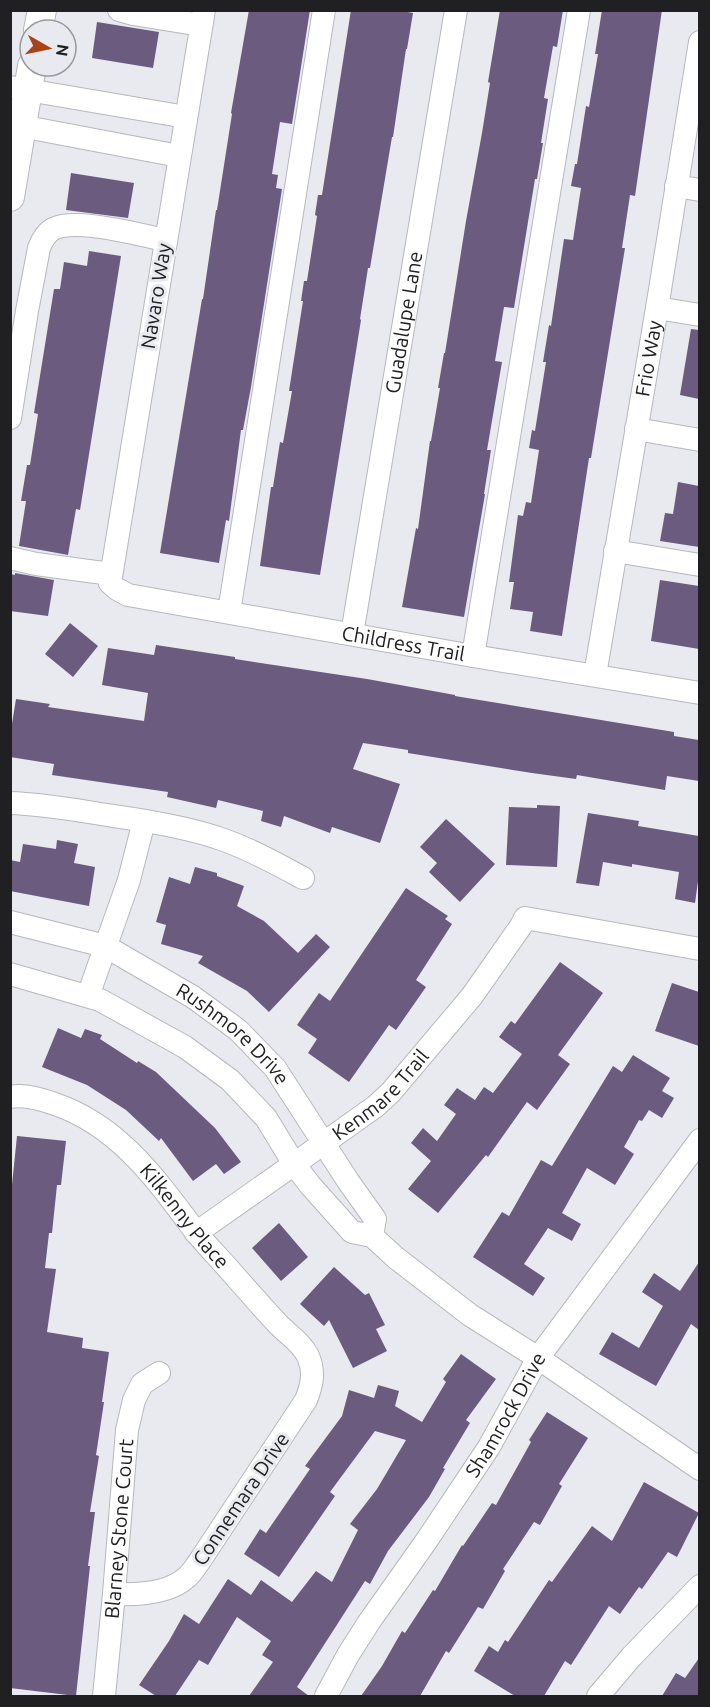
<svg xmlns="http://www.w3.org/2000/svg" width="710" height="1707" viewBox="0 0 710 1707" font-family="Ubuntu,sans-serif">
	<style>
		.building { fill: #6b5b7f }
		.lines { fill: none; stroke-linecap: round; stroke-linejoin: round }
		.minor-casing { stroke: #b6b8be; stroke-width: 24 }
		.major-casing { stroke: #b6b8be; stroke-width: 30 }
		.minor { stroke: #fff; stroke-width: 22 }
		.major { stroke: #fff; stroke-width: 28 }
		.labels { text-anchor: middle; stroke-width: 6; stroke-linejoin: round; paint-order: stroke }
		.street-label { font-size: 20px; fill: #202022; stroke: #e8eaf0 }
	</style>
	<rect width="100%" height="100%" fill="#e8eaf0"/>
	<path class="building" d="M249,10H310L292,124L280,122L272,174L278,175L276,188L282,189L251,387L243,430H241L229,521L226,520L219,563L160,553L202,299H203L216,210H217L232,114L231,113Z
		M351,10H397L413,13L407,49H406L393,137H392L370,268H368L360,319L361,320L320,575L260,566L271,487H273L280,442L283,443L292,391H289L303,301H301L304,281H307L317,216L315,215L318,195H322Z
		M500,10H563L557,47L553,46L544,98L548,99L541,143H543L537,179H535L514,308L504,307L495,361L502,362L487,450H491L484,494H485L464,617L402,607L416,528L418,529L430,441H431L440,388H438L444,353H445L466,221L482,133L490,83L488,82Z
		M602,10H662L635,196L630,195L622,248H625L591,458H589L562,636L530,631L533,612L510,609L514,582H509L518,515L523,516L526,502L531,503L539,450L529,448L532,430L535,431L546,362H543L549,325L551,326L564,239L573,240L581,188L571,186L575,164H577L586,106L589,107L598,54H595Z
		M97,22L159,32L153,68L92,58Z
		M71,173L134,183L128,218L66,210Z
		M89,251L121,256L80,510L76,509L68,555L19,546L26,501H21L27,465H30L38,414L34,413L54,289H60L64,262L87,266Z
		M691,329L699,330V399L680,395Z
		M678,482L699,486V547L660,541L665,513L673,514Z
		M15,573L54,580L48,616L10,611V574L15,575Z
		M660,580L699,586V649L651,641Z
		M70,623L98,646L73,677L45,654Z
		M156,645L235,657V659L367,679L455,695V696L674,732V736L699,740V781L667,776L665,790L577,775L576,779L532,773L408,753V750L363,743L353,769L400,784L380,843L332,827L330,833L284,816L281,827L261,821L263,811L218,800L216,808L167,797L168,792L52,775L54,764L10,757V736L16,699L50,704L48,707L144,721L148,693L102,685L108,648L154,655Z
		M537,805L560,806L557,867L506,865L509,807L537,808Z
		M588,813L639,821L638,826L699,836V874L695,903L675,899L679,872L632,864V867L603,862L599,886L576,883Z
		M446,819L495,864L460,902L429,872L437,863L420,847Z
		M57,840L78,844L74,863L95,867L89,906L10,891V860L20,862L23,844L56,849Z
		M195,867L217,873V876L244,886L237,906L264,921L298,953L316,934L330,947L269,1012L247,991L198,963L203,956L161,944L166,925L156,922L169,877L190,884Z
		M406,888L448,916L445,919L452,924L416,980L426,987L396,1030L389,1025L349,1082L308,1053L317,1039L297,1025L319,993L330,1001Z
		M560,962L603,993L558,1055L570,1064L537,1110L527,1102L488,1157L486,1155L438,1213L408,1189L431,1161L411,1143L423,1128L437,1141L456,1114L444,1105L457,1088L475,1100L484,1087L493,1093L522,1054L499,1037L511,1021L515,1024Z
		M672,983L699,992V1046L655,1031Z
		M58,1028L81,1038L85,1029L102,1035L100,1039L137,1063L138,1061L156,1072L215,1128L241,1162L224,1174L216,1164L193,1181L161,1138L159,1141L126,1110L87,1085L42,1067Z
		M633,1055L670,1078L662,1091L674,1098L662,1118L649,1110L642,1121L639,1120L624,1147L634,1154L615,1185L587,1168L562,1213L581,1224L572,1241L548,1228L524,1264L545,1278L533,1296L473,1257L502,1212L509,1216L541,1160L552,1166L613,1066L622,1072Z
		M17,1136L66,1141L61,1185H57L52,1233H49L45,1268L56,1269L47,1332L83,1338L82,1348L109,1352L102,1402H104L96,1455L99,1456L90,1512H95L88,1566H90L76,1696L10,1688V1204Z
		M279,1223L308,1257L281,1281L252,1248Z
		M699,1262V1330L691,1324L656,1386L599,1354L612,1332L639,1348L663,1306L642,1292L654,1273L680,1291Z
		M334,1267L365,1295L369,1293L385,1325L376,1329L387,1351L353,1368L329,1320L324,1326L300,1304Z
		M461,1354L496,1379L466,1420L470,1423L443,1468L445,1469L429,1497L388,1551L370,1584L365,1581L297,1687L309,1696H249L273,1662L262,1655L271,1641L237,1617L208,1665L199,1660L175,1696H156L139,1685L169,1641L184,1614L199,1624L228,1579L251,1595L261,1580L292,1602L316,1571L332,1582L358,1530L350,1524L377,1489L406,1440L375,1431L330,1492L335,1496L279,1577L244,1554L260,1529L266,1533L310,1469L305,1466L342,1416L349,1390L374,1398L378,1385L399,1391L395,1406L422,1422L446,1382L443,1379Z
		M547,1412L588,1438L559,1484L562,1486L540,1525L534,1522L503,1569L505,1571L483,1609L478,1607L449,1653L446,1651L420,1696H361L382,1666L402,1631L405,1633L433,1590L435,1591L462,1545L463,1546L492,1503L496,1505L531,1442L529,1440Z
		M644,1482L699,1513L677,1557L668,1552L642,1589L639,1587L620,1614L609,1606L571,1665L565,1661L544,1696H515L474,1671L489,1646L498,1652L505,1640L508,1642L549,1580L552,1582L592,1526L612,1541Z
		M699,1658V1696H662L676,1673L685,1678Z"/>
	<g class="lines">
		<g class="minor-casing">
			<g id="minor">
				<path d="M119,10L133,14L201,25"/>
				<path id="s1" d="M204,10L110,583L117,589L128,595L473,656L700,693"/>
				<path d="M10,87L186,117"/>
				<path d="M10,124L179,156"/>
				<path d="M676,186L700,190"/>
				<path d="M657,308L700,315"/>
				<path d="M10,418L27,311L39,248C42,240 46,233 53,229C76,217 139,235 166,240"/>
				<path d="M636,429L700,440"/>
				<path d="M615,551L700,565"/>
				<path d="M10,558L36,564L111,574"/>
				<path d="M229,612L324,10"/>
				<path id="s2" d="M352,634L456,10"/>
				<path d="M473,656L579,10"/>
				<path id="s3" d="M595,675L657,308L700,42"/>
				<path d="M10,803C43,804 75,810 107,815C146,821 187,827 224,840C252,850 277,864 303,878"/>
				<path id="s4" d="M10,922L105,946L193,997L238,1030L275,1068L348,1181L375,1219L372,1236"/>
				<path d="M10,974L100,1000L185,1047L230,1080L266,1118L294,1164L310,1185L352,1232L372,1236L396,1258L470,1315L538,1358L700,1469"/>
				<path d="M88,996L129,880L144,821"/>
				<path id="s5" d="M10,1097C25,1094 41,1099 55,1104C119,1126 156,1179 195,1231C207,1246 221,1260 234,1275C248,1291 262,1307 277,1323C287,1334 301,1342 308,1356C315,1372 312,1385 306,1400L199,1562C195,1567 192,1573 187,1577C169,1594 137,1595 114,1594"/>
				<path id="s6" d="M196,1233L324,1143L376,1106L391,1092L472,996L521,926L525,918L700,949"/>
				<path id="s7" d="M104,1696L114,1594L127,1430L134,1400L142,1384L159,1373"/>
				<path id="s8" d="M326,1696L348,1655L369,1622L427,1540L489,1447L538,1358L700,1140"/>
				<path d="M598,1696L632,1656L700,1586"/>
			</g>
		</g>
		<g class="major-casing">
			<path id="major" d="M38,30L42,10
				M10,197L32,66"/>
		</g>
		<use href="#minor" class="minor"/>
		<use href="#major" class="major"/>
	</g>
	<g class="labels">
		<g class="street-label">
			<text transform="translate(156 296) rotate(-81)" y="7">Navaro Way</text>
			<text dy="7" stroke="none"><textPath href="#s2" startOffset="316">Guadalupe Lane</textPath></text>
			<text dy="7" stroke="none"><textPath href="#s3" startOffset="321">Frio Way</textPath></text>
			<text dy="7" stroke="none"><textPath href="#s1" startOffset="882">Childress Trail</textPath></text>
			<text dy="7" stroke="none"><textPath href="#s4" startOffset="254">Rushmore Drive</textPath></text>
			<text dy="7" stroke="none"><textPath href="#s6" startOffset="231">Kenmare Trail</textPath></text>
			<text dy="7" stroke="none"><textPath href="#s5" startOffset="220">Kilkenny Place</textPath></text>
			<text dy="7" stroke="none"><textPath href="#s8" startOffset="334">Shamrock Drive</textPath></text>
			<text transform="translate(241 1499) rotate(-56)" y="7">Connemara Drive</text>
			<text dy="7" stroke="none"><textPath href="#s7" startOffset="168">Blarney Stone Court</textPath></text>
		</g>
	</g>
	<rect width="710" height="1707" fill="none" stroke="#202022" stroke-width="24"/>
	<g transform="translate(48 48) rotate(99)"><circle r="28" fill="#e8eaf0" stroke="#98999e" stroke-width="1.5"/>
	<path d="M0-4.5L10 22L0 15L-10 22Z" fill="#a84318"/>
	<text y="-9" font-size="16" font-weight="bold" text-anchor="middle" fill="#202022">N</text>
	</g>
</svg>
